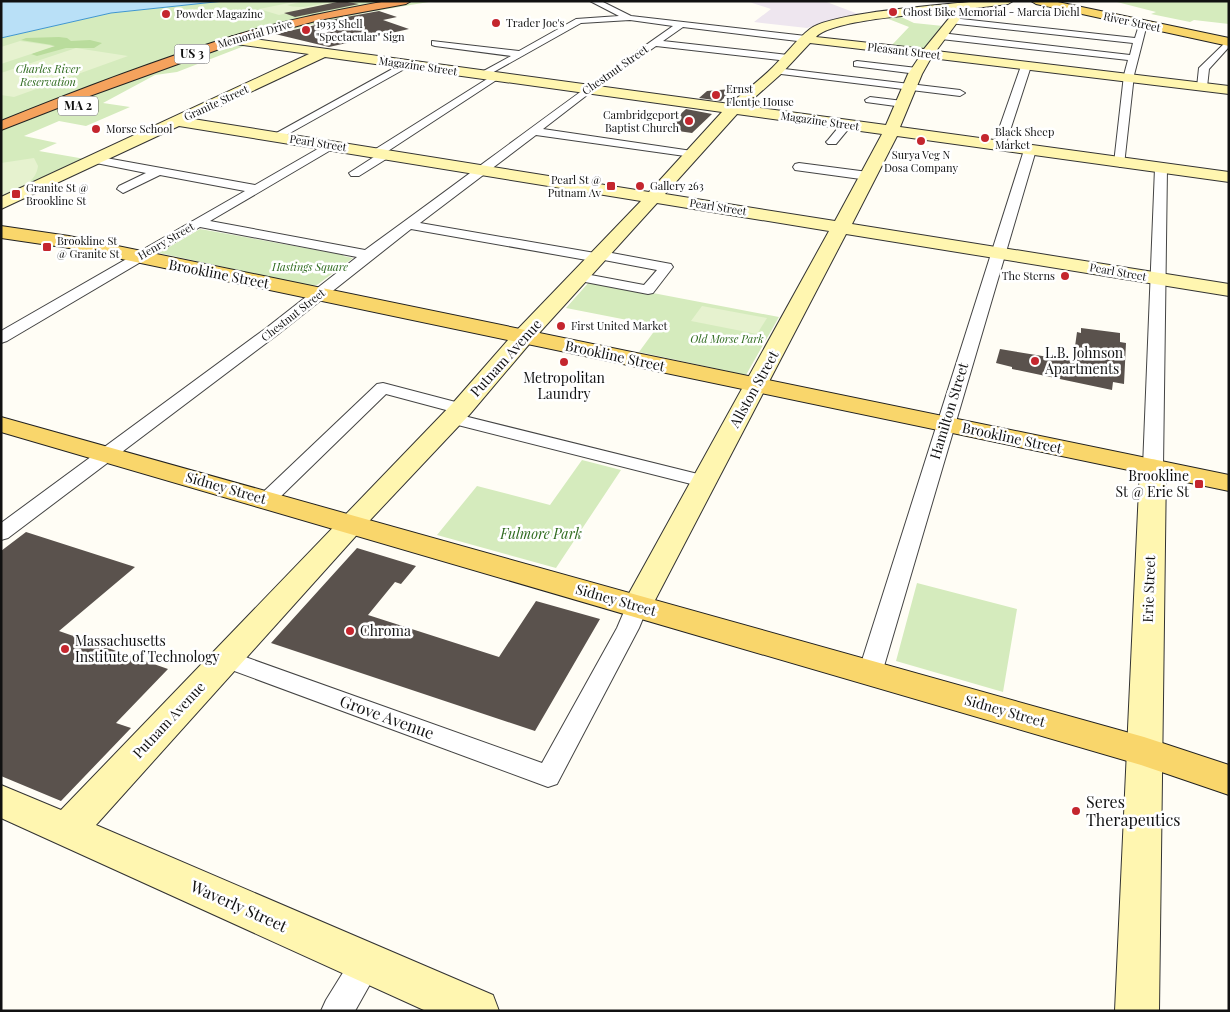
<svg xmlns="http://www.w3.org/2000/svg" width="1230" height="1012" viewBox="0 0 1230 1012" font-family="'Playfair Display',serif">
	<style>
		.industrial { fill: #eee6ef }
		.green { fill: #d5ebbd }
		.forest { fill: #b9dc9c }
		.pitch { fill: #e6f2cf }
		.water { fill: #b9e0f7; stroke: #3f96cf }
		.building { fill: #5a524d }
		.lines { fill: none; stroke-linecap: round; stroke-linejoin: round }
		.street-casing { stroke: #444; stroke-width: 2 }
		.secondary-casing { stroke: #333; stroke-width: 2 }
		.primary-casing { stroke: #222; stroke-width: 2 }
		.highway-casing { stroke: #222; stroke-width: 2 }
		.street { fill: #fff; fill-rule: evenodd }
		.secondary { fill: #fff6b0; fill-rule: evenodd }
		.primary { fill: #f9d66b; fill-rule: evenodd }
		.highway { fill: #f5a25d; fill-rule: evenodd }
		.poi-dot { fill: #c4262e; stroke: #fff; stroke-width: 2 }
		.labels { text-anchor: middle; stroke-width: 5; stroke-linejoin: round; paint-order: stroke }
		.far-poi-label { font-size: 11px; fill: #111; stroke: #fff; text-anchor: start }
		.far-street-label { font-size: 11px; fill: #111; stroke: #fff }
		.far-park-label { font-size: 11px; font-style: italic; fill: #2f6b1f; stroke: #fff }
		.shield { fill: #fff; stroke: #585858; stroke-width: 1 }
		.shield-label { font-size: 12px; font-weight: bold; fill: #111 }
		.street-label { font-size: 14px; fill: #111; stroke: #fff }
		.poi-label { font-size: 14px; fill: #111; stroke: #fff; text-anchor: start }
		.park-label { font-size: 14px; font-style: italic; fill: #2f6b1f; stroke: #fff }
		.near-street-label { font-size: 16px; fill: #111; stroke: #fff }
		.near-poi-label { font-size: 16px; fill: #111; stroke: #fff; text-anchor: start }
	</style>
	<rect width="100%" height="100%" fill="#fffdf5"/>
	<path class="industrial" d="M746,1H824L861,15L836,19L807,28L754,22L771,9Z"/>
	<path class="green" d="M224,1H435C371,11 309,23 247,42L252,43L177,72L155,75L103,103L130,107L86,126L59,121L24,136L57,143L39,151L85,159L1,198V38L111,13Z
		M1113,1H1229V24L1194,20L1190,22L1151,14L1156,12Z
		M899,16L914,23L943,26L923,50L891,46L909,27L886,18Z
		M200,229L344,255L343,256L353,258L317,285L311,286L159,253Z
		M590,281L779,317L746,375L639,352L658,326L566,308Z
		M582,460L621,470L556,568L437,535L477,486L550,505Z
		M917,583L1017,609L1003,692L896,661Z"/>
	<path class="forest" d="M59,37L67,38L71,41L90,40L102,43L94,48H66L37,56L31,54L52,45L21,40L26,38Z"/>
	<path class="pitch" d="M299,1H305L287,5C304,11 324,1 342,1L279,15L259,9Z
		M20,41L55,46L1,64V47Z
		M76,48L128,56L14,97L1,95V73Z
		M34,158L38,166C36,184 16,190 1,197V163Z
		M702,306L767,318L757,334L691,321Z"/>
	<path class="water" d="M1,1H224L111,13L1,38Z"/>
	<path class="building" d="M342,1L359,4L295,17L284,13Z
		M379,11L397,17L383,20L409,29L329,47L275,34L316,25L313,24L319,22Z
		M731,89L726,93H729L721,101L699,98L707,91Z
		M686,109L712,114L692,133L664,129Z
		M1081,328L1120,333V342L1126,343L1124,384L1113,382L1112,390L1012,369V367L996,363L1000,349L1073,361L1077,332L1081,333Z
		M26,532L135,567L59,631L168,669L116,723L131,728L61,801L1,776V551Z
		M357,548L416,566L401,584L395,582L368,615L499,657L536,601L600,619L535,731L271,643Z"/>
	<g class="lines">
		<g class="street-casing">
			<path id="street" d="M590,1H601L631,16L806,36L810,39L806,42L683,27L663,41L788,55L793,58L788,61L656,46L591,92L543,129L692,151L698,154L696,156L692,157L536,135L420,223L595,253L601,251L671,264L673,267L653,293L648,294L580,281L575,280L573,277L575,274L580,273L644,285L657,270L604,260L598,262L411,229L277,335L8,538L1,540V523L265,329L357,257L200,227L7,341L1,343V331L245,191L160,175L123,193L117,189L119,186L146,173L91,162L89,160L91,158L95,156L255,185L328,143H336L338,145L336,147L210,221L365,250C468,176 569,98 673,26L630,20L581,23L483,78L478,75L480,73L511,56L435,46L432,45V41L519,51L576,19L619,16Z
				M952,18L1135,38L1140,22H1146L1147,24L1134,75L1124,165L1120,167L1114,163L1124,75L1128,60L941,39L937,36L941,33L1130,55L1133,43L949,23L948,21Z
				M1229,39V47L1209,69L1207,87L1206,89H1198L1197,87L1199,68Z
				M857,61L917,68L922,71L917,74L854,66V62Z
				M405,62L410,65L408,67L281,138H273L271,136Z
				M1026,63L1031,66L1005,146L1003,148H995L993,146L1021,66Z
				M776,68L960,90L965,93L960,96L773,73L771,71Z
				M495,74L500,77L498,79L388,151L393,154L391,156L359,176H351L349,173L377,155L372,152L374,150Z
				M870,97L903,101L908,104L903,107L866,102L865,100Z
				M846,122L851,125L850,127L836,144H828L826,142L828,140L842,123Z
				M1030,147L1036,150L882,673L878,679L870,682L862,679L858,673L1024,150Z
				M799,163L868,172L874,176L868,180L795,170L793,167L795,164Z
				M1161,164L1167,168L1163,467L1160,471L1153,473L1146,471L1143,467L1155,168Z
				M383,383L467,405L470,409L467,413L461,414L386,394L273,504L266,506L259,504L256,500L259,496L377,384Z
				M452,413L710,477L713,481L710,485L703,487L446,422L443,418L446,414Z
				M637,598L645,600L648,606L639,628L557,784L548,787L218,665L214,659L218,653L226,650L234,653L542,763L617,628L629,600Z
				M368,946L379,950L383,961L355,1011H321L326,1000L357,950Z"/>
		</g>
		<g class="secondary-casing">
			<path id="secondary" d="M978,1H1013L1008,4L967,9L936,51L1229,86V94L931,58L922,74L900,127L1229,172V182L897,136L852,224L1229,284V296L846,234L652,606L648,614L637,617L626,614L622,606L829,231L657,203L531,342L470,414L372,518L96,825L493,995L499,1011H426L1,818V785L61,810L452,404L515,332L641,201L179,126L1,209V197L309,54L228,43L226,40L232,36L730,104C744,92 760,80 773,67C786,54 797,39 810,29C832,12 946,5 978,1ZM955,11L924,49L816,37C833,19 927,14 955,11ZM810,43L920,56L908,74L886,125L745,106L781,74ZM325,57L722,112L649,192L193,119ZM737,114L882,134L835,221L665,194Z
				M1153,459L1162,461L1166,467L1159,1011H1115L1140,467L1144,461Z"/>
		</g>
		<g class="primary-casing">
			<path id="primary" d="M1031,1H1053L1229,38V46L1036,4Z
				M1,226L69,236L1229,475V491L69,248L1,238Z
				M1,417L1144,737L1229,765V795L1141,765L1,432Z"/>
		</g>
		<g class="highway-casing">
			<path id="highway" d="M387,1H411L406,4L319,20L236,43L73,102L1,130V121C75,91 151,62 227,38C279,21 333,11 387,1Z"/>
		</g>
		<use href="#street" class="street"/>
		<use href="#secondary" class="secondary"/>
		<use href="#primary" class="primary"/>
		<use href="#highway" class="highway"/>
	</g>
	<g class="poi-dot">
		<circle cx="893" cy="12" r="5"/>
		<circle cx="166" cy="14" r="5"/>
		<circle cx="496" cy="23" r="5"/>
		<circle cx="306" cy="30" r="5"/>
		<circle cx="716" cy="95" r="5"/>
		<circle cx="689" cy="121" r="5"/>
		<circle cx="96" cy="129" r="5"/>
		<circle cx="985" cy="138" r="5"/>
		<circle cx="921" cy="141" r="5"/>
		<rect x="606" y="181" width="10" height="10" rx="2.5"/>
		<circle cx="640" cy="186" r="5"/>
		<rect x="11" y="189" width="10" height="10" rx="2.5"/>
		<rect x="42" y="242" width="10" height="10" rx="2.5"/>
		<circle cx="1065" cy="276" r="5"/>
		<circle cx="561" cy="326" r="5"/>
		<circle cx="1035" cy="361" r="5"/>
		<circle cx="564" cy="362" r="5"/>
		<rect x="1194" y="479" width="10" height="10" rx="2.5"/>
		<circle cx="350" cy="631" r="5"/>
		<circle cx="65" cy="649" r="5"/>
		<circle cx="1076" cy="811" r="5"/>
	</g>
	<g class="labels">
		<g class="far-poi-label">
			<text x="903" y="16">Ghost Bike Memorial - Marcia Diehl</text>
			<text x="176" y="18">Powder Magazine</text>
			<text x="506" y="27">Trader Joe's</text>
			<text x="316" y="28">1933 Shell<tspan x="316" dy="13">"Spectacular" Sign</tspan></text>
			<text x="726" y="93">Ernst<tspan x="726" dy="13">Flentje House</tspan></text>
			<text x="679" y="119" text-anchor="end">Cambridgeport<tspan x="679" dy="13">Baptist Church</tspan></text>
			<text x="106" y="133">Morse School</text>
			<text x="995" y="136">Black Sheep<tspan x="995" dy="13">Market</tspan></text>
			<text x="921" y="159" text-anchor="middle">Surya Veg N<tspan x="921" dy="13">Dosa Company</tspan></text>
			<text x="601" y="184" text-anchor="end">Pearl St @<tspan x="601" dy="13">Putnam Av</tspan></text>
			<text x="650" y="190">Gallery 263</text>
			<text x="26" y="192">Granite St @<tspan x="26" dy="13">Brookline St</tspan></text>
			<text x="57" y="245">Brookline St<tspan x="57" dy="13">@ Granite St</tspan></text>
			<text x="1055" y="280" text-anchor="end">The Sterns</text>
			<text x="571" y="330">First United Market</text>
		</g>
		<g class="far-street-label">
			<text transform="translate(1132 22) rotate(12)" y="4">River Street</text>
			<text transform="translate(255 34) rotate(-16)" y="4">Memorial Drive</text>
			<text transform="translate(904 51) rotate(7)" y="4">Pleasant Street</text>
			<text transform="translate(418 66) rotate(8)" y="4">Magazine Street</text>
			<text transform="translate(615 70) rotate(-35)" y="4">Chestnut Street</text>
			<text transform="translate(216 103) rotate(-25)" y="4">Granite Street</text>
			<text transform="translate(820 121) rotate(8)" y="4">Magazine Street</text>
			<text transform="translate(318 143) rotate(9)" y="4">Pearl Street</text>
			<text transform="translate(718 207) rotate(9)" y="4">Pearl Street</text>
			<text transform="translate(166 241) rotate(-30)" y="4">Henry Street</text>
			<text transform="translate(1118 272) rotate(10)" y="4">Pearl Street</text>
			<text transform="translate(293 315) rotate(-38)" y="4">Chestnut Street</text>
		</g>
		<g class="far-park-label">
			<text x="48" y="73">Charles River<tspan x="48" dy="13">Reservation</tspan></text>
			<text x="310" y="271">Hastings Square</text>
			<text x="727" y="343">Old Morse Park</text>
		</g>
		<g class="shield">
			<rect x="174.5" y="44.5" width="35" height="19" rx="4"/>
			<rect x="58" y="96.5" width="40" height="19" rx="4"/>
		</g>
		<g class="shield-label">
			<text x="192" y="58">US 3</text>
			<text x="78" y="110">MA 2</text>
		</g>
		<g class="street-label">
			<text transform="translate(219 274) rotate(11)" y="5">Brookline Street</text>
			<text transform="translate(615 356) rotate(12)" y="5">Brookline Street</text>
			<text transform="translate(506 358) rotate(-48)" y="5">Putnam Avenue</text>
			<text transform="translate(754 389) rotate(-61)" y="5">Allston Street</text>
			<text transform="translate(949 411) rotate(-73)" y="5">Hamilton Street</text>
			<text transform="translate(1012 438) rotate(12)" y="5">Brookline Street</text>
			<text transform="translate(226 488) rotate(16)" y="5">Sidney Street</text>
			<text transform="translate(1149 589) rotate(-88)" y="5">Erie Street</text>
			<text transform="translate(616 600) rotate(16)" y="5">Sidney Street</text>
			<text transform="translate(1005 711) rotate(16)" y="5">Sidney Street</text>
			<text transform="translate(169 720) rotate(-47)" y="5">Putnam Avenue</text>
		</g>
		<g class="poi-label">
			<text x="1045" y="358">L.B. Johnson<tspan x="1045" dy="16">Apartments</tspan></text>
			<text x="564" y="383" text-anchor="middle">Metropolitan<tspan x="564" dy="16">Laundry</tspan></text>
			<text x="1189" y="481" text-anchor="end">Brookline<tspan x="1189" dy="16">St @ Erie St</tspan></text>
			<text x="360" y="636">Chroma</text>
			<text x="75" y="646">Massachusetts<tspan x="75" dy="16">Institute of Technology</tspan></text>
		</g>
		<g class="park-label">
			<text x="541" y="539">Fulmore Park</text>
		</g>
		<g class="near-street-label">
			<text transform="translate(387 717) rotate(20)" y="6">Grove Avenue</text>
			<text transform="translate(239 906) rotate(24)" y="6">Waverly Street</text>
		</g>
		<g class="near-poi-label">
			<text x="1086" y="808">Seres<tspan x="1086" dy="18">Therapeutics</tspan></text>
		</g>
	</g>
	<rect width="1230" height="1012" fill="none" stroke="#111111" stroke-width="5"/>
</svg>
